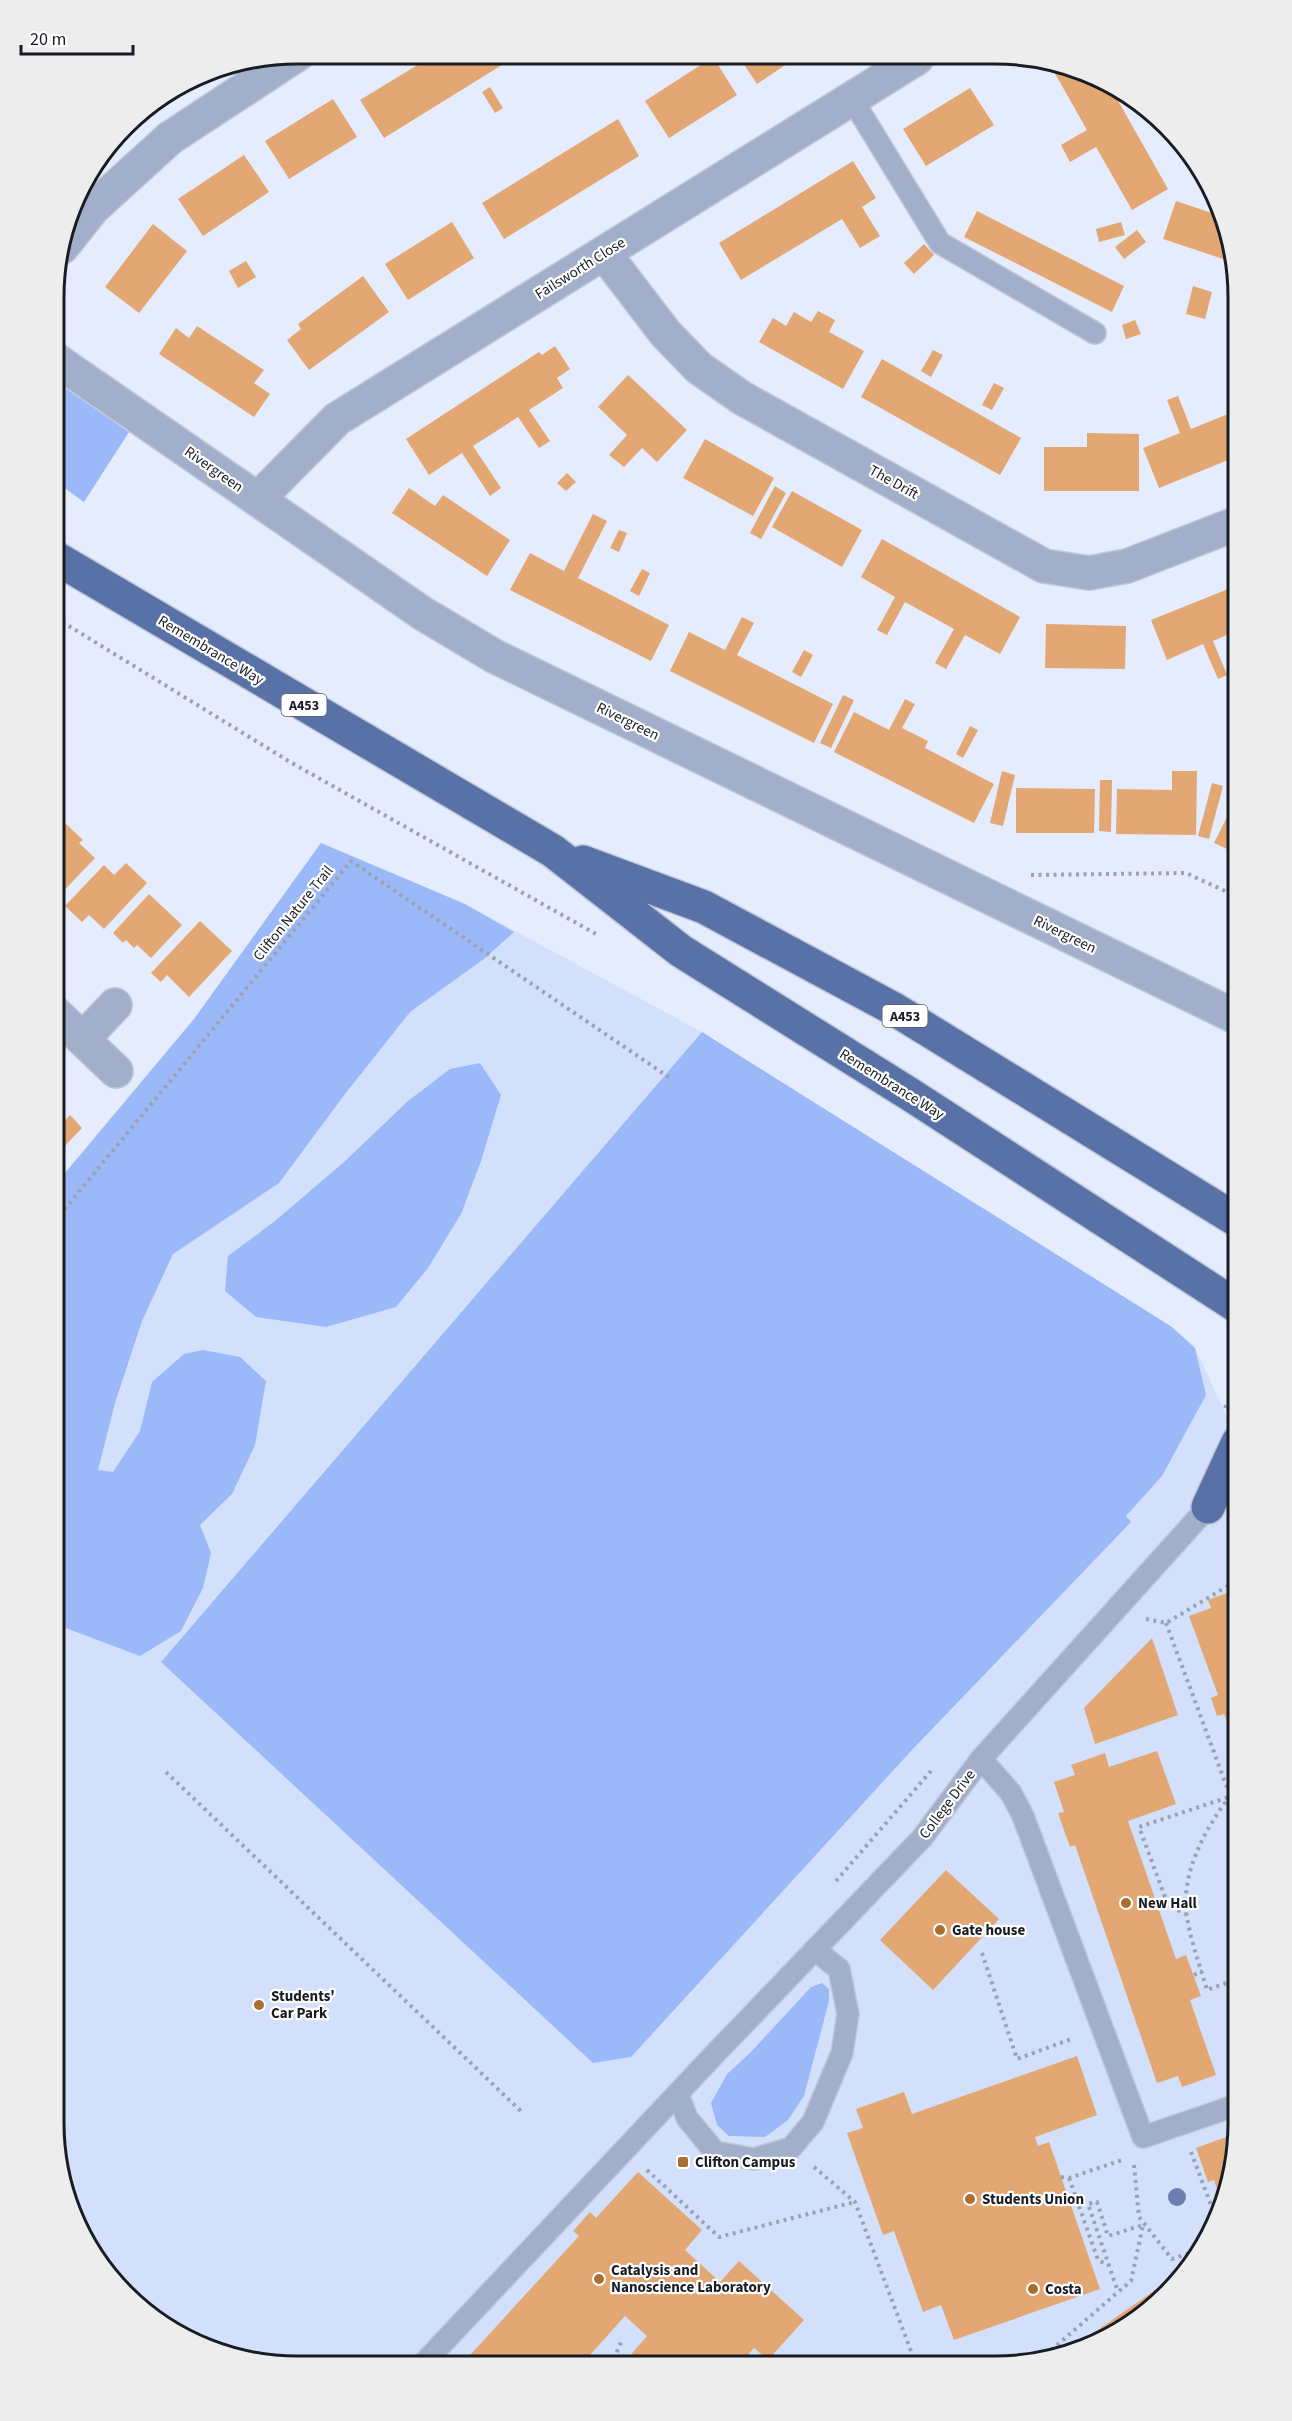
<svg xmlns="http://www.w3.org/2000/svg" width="1292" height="2421" viewBox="0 0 1292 2421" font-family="'Source Sans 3',sans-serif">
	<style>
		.built { fill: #d2e0fb }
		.green { fill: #9bb9f8 }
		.building { fill: #e3a773 }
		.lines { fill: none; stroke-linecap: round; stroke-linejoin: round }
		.service-casing { stroke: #bfc7d6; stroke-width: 24 }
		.minor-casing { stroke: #bfc7d6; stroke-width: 36 }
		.trunk-casing { stroke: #bfc7d6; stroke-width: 36 }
		.path { stroke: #9ba1af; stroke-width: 4; stroke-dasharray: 3 4.5; stroke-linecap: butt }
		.service { stroke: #a1afcb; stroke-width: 21 }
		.minor { stroke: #a1afcb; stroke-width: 33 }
		.trunk { stroke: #5871a7; stroke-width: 33 }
		.tree { fill: #6d7fae }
		.poi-dot { fill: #aa6d32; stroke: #fff; stroke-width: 2 }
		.labels { text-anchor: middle; stroke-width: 4.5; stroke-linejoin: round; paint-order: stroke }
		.shield { fill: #fff; stroke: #5e6066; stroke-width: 1.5 }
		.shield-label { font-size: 14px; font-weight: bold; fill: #191c24 }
		.street-label { font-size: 15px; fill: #191c24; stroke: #fff }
		.poi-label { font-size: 15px; font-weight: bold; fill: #191c24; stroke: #fff; text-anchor: start }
		.rim { fill: none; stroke: #191c24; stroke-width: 3 }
	</style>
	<rect width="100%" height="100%" fill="#e4ecfd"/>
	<path class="built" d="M321,843L465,904L702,1032L1172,1327L1195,1348L1234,1431L1238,1433L1237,2140L1220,2217L1188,2272L1130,2326L1073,2354L995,2367L265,2365L190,2342L137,2307L95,2259L67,2202L54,2124L55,1185L194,1019Z"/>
	<path class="green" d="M56,382L129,432L84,502L56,482Z
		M321,843L465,904L514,932L484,959L410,1012L345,1094L279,1183L173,1254L142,1321L115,1403L98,1470L113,1472L140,1431L152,1382L184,1354L203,1350L240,1357L266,1381L255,1445L232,1494L200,1525L211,1553L203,1588L181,1631L140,1656L55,1624V1185L194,1019Z
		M702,1032L1172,1327L1195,1348L1206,1395L1162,1476L1126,1516L1131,1522L911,1751L631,2057L593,2063L161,1662Z
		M480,1063L501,1095L481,1161L461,1214L428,1268L396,1307L326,1327L256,1317L225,1291L228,1256L275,1221L344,1162L408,1101L450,1069Z
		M822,1983L829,1989V2001L804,2096L788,2120L765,2137L729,2136L717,2125L711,2103L727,2074L750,2053L811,1987Z"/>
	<path class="building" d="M434,55H518L384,138L360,100Z
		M713,57L737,95L669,138L645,101Z
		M739,57H797L757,84Z
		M1062,65L1108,83L1168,189L1132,210L1096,147L1070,162L1061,145L1087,130L1053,70Z
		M490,87L503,108L495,113L482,92Z
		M970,88L994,125L926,166L903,129Z
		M333,99L357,137L289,179L265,141Z
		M618,119L639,156L504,239L482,203Z
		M244,155L269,192L203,236L178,199Z
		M853,161L876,198L862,207L880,236L860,248L842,219L741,280L719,243Z
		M1176,201L1224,217L1232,262L1163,239Z
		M977,211L1124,286L1112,312L964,237Z
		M452,222L474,258L408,300L385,264Z
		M1121,222L1125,235L1099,242L1096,229Z
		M153,224L187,251L139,313L105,287Z
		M1137,230L1146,242L1124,259L1115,247Z
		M924,244L934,255L914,274L904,263Z
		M246,261L256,277L238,288L229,271Z
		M363,276L389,312L309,370L287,340L301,329L298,324Z
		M1193,286L1212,292L1205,319L1186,314Z
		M818,311L835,320L829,332L864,351L843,389L759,342L773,318L786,326L794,312L811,322Z
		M1135,320L1141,334L1126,339L1122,325Z
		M197,326L264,370L254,383L270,394L254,417L159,354L176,328L189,338Z
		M555,346L570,369L557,378L563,388L529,410L550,441L539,448L518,417L473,446L501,488L490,496L462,453L429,475L406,439L539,352L542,355Z
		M933,350L943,355L931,377L921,371Z
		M882,359L1021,438L1000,475L861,397Z
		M628,375L687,430L657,462L642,448L624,467L609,455L627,435L598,407Z
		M994,383L1004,388L992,410L982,405Z
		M1178,396L1191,429L1238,410V456L1159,488L1143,448L1180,433L1167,400Z
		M1087,433L1139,434V491H1044V447H1087Z
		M705,439L774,478L753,516L683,478Z
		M567,473L576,482L566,491L557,483Z
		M775,486L786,493L761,539L750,533Z
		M409,488L435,506L443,495L510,540L487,576L392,513Z
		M792,491L862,530L842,567L772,527Z
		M593,514L607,521L578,578L669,625L651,661L510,590L530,553L564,571Z
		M619,530L627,533L619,552L610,548Z
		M882,539L1020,617L1000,654L965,635L946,669L935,663L954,629L905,602L887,635L877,630L895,597L861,577Z
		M642,569L650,573L639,596L630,591Z
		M1238,585V630L1213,641L1227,675L1218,679L1203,644L1167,660L1151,620Z
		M742,617L754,623L737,655L833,704L814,743L670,671L689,632L725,650Z
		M1046,624L1126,626L1125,669L1045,668Z
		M804,650L813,655L801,677L792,672Z
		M843,695L854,700L831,748L820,743Z
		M905,699L915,704L902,728L928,741L925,748L994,784L974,823L834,752L854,712L889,730Z
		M970,726L978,730L963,758L956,754Z
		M1235,730L1238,731V745L1231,744Z
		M1002,771L1015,775L1003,826L990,823Z
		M1172,771H1197L1196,835L1116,834L1117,789L1172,790Z
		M1100,780H1112L1111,832L1099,831Z
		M1212,783L1223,786L1209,839L1198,836Z
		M1016,788L1095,789L1094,833H1016Z
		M1233,805L1238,807V854L1214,843Z
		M66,824L83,840L79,843L95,858L55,900V836Z
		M126,863L147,883L104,929L89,915L82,922L65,906L104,865L114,875Z
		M149,894L182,925L151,958L137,945L134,948L126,940L123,943L113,933Z
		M200,921L232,951L189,997L167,975L161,982L151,973Z
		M70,1115L82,1128L55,1156V1118L62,1124Z
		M1238,1589V1750H1237L1224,1714L1217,1716L1211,1698L1218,1695L1189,1616L1211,1608L1208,1600Z
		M1152,1638L1178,1715L1095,1744L1084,1708Z
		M1157,1751L1176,1804L1128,1821L1176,1959L1186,1955L1201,1996L1190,2000L1216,2075L1182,2087L1178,2076L1157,2083L1075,1845L1070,1847L1058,1813L1064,1812L1054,1782L1075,1775L1071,1765L1105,1753L1109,1767Z
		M946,1870L999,1919L933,1990L880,1940Z
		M1077,2056L1097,2115L1035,2137L1038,2146L1049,2142L1100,2289L954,2340L941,2305L923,2312L894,2231L883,2235L847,2133L863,2128L856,2109L904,2092L912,2114Z
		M1237,2133V2140L1222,2204L1214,2180L1208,2182L1196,2148Z
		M638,2172L702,2230L685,2250L720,2282L739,2261L804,2320L768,2360L754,2348L738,2366H621L647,2336L625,2316L580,2366L461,2365L579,2236L573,2231L590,2212L596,2218Z
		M1184,2270L1187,2273L1130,2326L1073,2354L1060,2356Z"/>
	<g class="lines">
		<g class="service-casing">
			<path id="service" d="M852,99L940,243L1095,333
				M981,1759L1011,1793L1023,1816L1143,2137L1237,2105
				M678,2094L687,2118L715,2152L754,2159L791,2148L813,2122L842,2053L848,2014L839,1969L815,1950
				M422,2365L711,2058L922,1838L981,1759L1208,1507"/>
		</g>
		<g class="minor-casing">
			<path id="minor" d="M62,247L93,208L170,138L298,54
				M604,253L666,334L699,368L742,398L1044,566L1089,573L1127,566L1238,523
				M56,360L422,613L494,656L1238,1018
				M258,499L337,419L917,58
				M55,1013L116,1071
				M83,1039L115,1005"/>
		</g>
		<g class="trunk-casing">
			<path id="trunk" d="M56,558L553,851L681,951L911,1095L1238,1307
				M583,862L704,907L894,1009L1238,1221
				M1208,1507L1238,1442"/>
		</g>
		<path class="path" d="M56,618L290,762L596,934
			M1031,875L1186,873L1238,897
			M55,1221L351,861L670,1078
			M1229,1343L1238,1365
			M1225,1408L1238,1378
			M1146,1619L1166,1623L1238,1580
			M1166,1623L1238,1817
			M166,1772L523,2113
			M1230,1796C1205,1829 1180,1874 1187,1917C1191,1942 1200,1966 1207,1990L1232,1981
			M836,1881L931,1771
			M1187,1915L1168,1905L1139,1827L1229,1797
			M982,1953L1017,2059L1074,2038
			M1194,1975L1202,1971
			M1237,1998L1232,1981L1237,1980
			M1191,2152L1217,2221
			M1134,2165L1139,2217L1172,2259L1201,2249
			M814,2167L855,2202L917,2367
			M647,2170L719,2237L855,2202
			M1061,2177L1069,2178L1125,2159
			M1069,2178L1098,2260L1108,2265
			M1040,2360L1118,2292L1131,2281L1143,2225L1108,2236L1097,2202L1088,2204L1118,2292
			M611,2366L621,2342"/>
		<use href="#service" class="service"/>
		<use href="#minor" class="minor"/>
		<use href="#trunk" class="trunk"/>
	</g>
	<circle class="tree" cx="1177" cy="2197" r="9"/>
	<g class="poi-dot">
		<circle cx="1126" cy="1903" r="6"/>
		<circle cx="940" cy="1930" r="6"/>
		<circle cx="259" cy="2005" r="6"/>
		<rect x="677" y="2156" width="12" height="12" rx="3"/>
		<circle cx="970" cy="2199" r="6"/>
		<circle cx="599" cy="2279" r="6"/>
		<circle cx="1033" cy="2289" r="6"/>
	</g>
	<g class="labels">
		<g class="shield">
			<rect x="281.5" y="694" width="45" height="22" rx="4.5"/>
			<rect x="882.5" y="1005" width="45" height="22" rx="4.5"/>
		</g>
		<g class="shield-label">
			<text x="304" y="710">A453</text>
			<text x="905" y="1021">A453</text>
		</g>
		<g class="street-label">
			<text transform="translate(580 268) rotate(-32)" y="5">Failsworth Close</text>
			<text transform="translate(214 469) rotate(35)" y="5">Rivergreen</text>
			<text transform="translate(894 482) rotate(29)" y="5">The Drift</text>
			<text transform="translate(211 650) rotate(31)" y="5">Remembrance Way</text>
			<text transform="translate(628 721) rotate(26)" y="5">Rivergreen</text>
			<text transform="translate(293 913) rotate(-51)" y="5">Clifton Nature Trail</text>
			<text transform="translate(1065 934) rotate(26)" y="5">Rivergreen</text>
			<text transform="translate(892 1084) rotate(32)" y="5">Remembrance Way</text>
			<text transform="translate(947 1804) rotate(-53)" y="5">College Drive</text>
		</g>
		<g class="poi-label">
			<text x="1138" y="1908">New Hall</text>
			<text x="952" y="1935">Gate house</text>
			<text x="271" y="2001">Students'<tspan x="271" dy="17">Car Park</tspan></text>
			<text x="695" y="2167">Clifton Campus</text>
			<text x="982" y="2204">Students Union</text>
			<text x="611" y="2275">Catalysis and<tspan x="611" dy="17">Nanoscience Laboratory</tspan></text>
			<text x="1045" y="2294">Costa</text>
		</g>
	</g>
	<path d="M0 0H1292V2421H0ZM297 64H995A233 233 0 0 1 1228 297V2123A233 233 0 0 1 995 2356H297A233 233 0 0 1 64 2123V297A233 233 0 0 1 297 64Z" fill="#ededed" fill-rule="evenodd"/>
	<path class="rim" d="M297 64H995A233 233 0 0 1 1228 297V2123A233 233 0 0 1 995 2356H297A233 233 0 0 1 64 2123V297A233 233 0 0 1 297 64Z"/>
	<path d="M21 45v9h112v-9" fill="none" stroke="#191c24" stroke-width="3"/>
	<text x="30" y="45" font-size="18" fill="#191c24" stroke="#ffffff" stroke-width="4.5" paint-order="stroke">20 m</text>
</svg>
